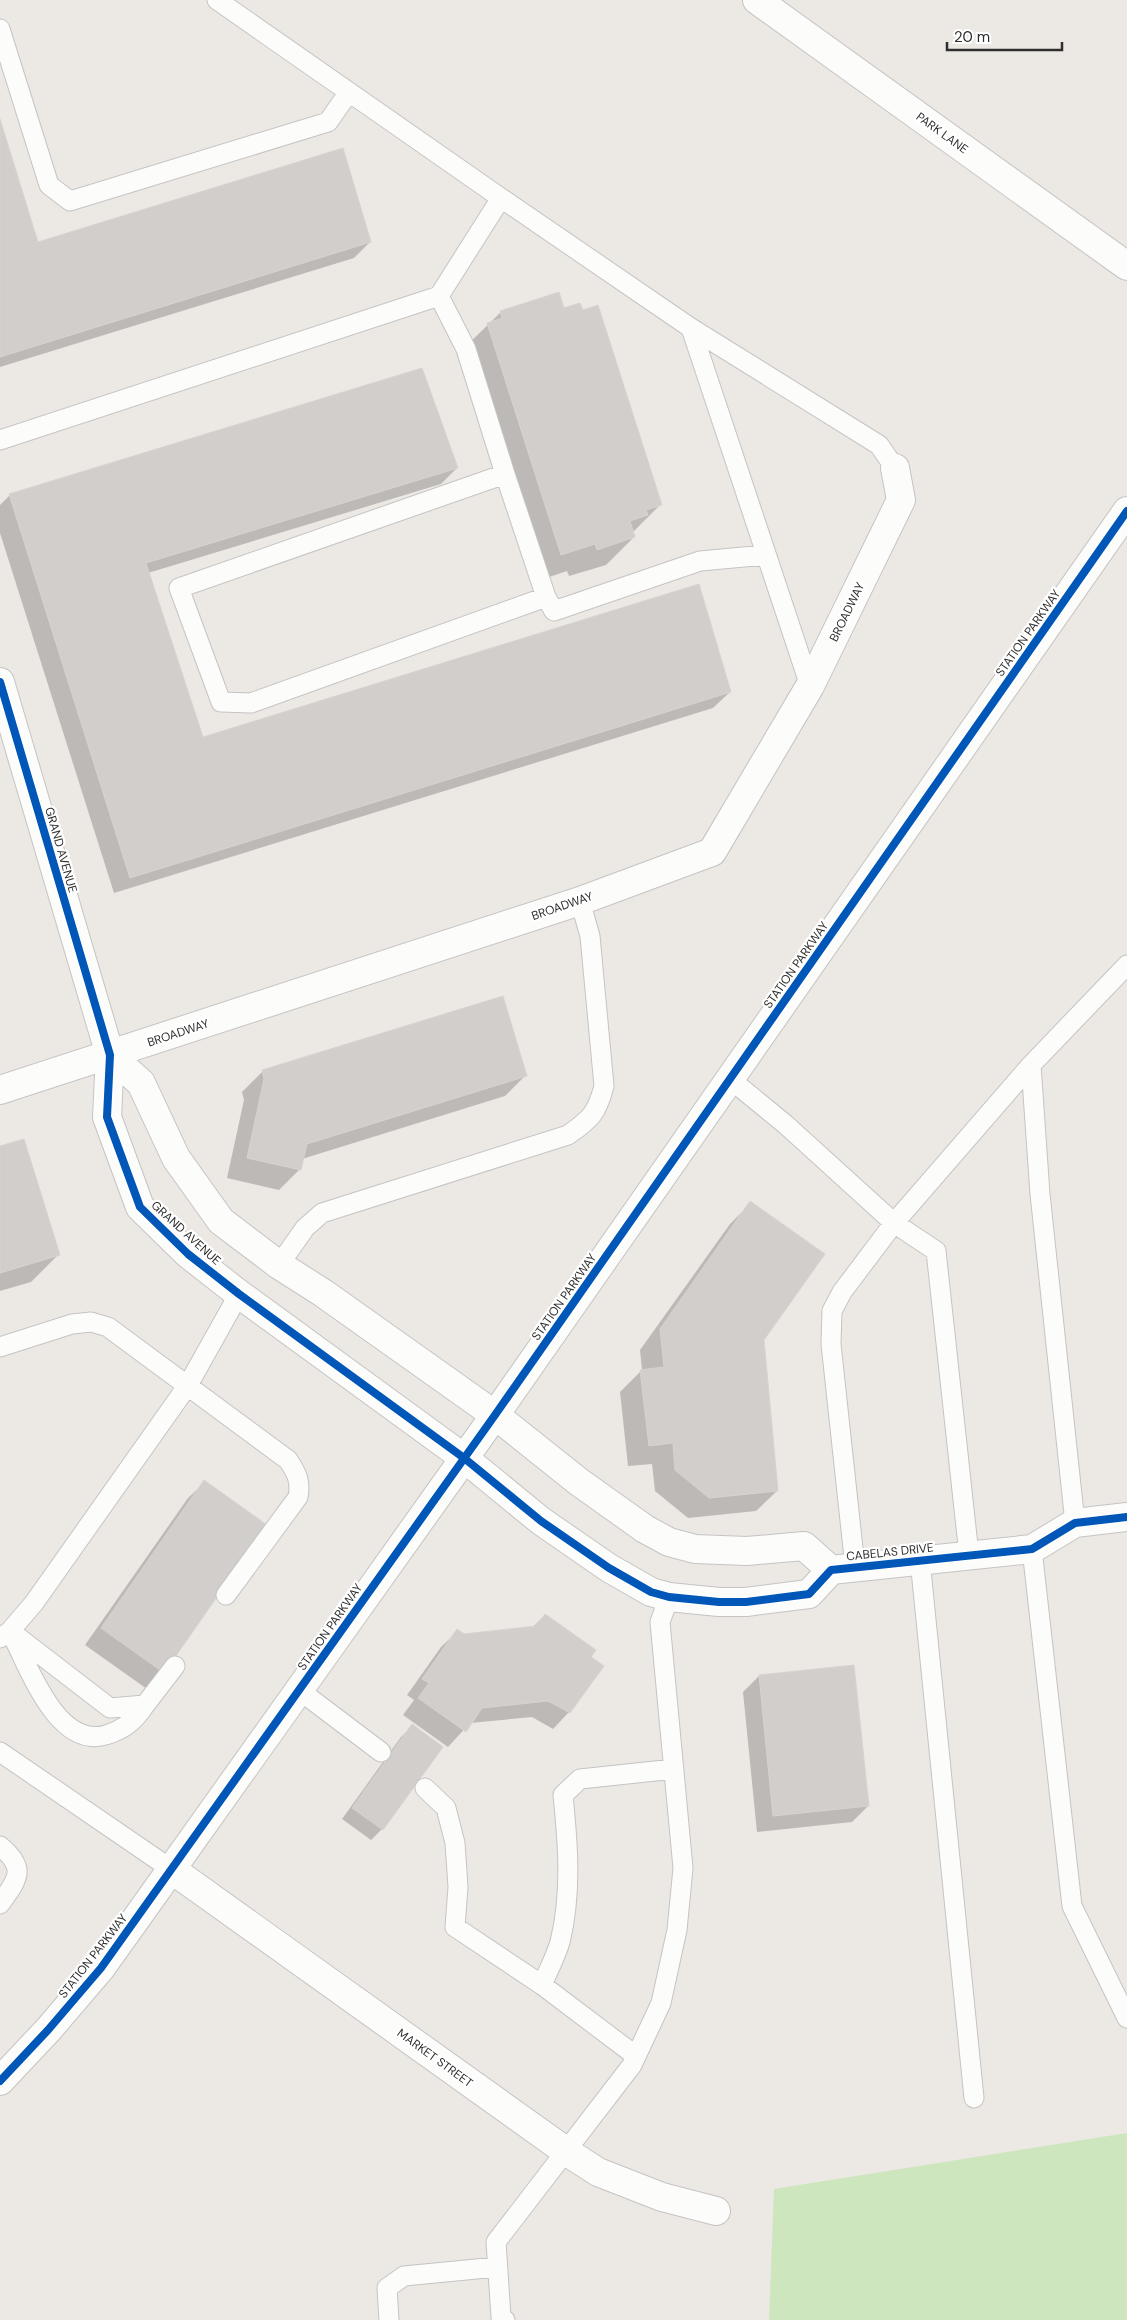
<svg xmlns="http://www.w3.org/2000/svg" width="1127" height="2320" viewBox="0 0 1127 2320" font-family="'DM Sans',sans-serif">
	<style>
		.green { fill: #cee6be }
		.shadow { fill: #0003 }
		.building { fill: #d1cecb; stroke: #d7d4d0 }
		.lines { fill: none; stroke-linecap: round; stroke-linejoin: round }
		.lane-casing { stroke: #c5c4c5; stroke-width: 21 }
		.street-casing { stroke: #c5c4c5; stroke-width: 30 }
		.secondary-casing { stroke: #c5c4c5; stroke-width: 30 }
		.lane { stroke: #fcfcfb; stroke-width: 19 }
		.street { stroke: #fcfcfb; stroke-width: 28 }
		.secondary { stroke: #fcfcfb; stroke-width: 28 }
		.cycleway-casing { stroke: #fff; stroke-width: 11 }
		.cycleway { stroke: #0057b8; stroke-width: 8 }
		.labels { text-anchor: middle; stroke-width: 4.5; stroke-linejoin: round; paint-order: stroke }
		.street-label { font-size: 12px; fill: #2e2e2e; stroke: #fff }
	</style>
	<rect width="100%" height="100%" fill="#ece8e4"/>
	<path class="green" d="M1127,2133V2320H769L774,2189Z"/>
	<path class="shadow" d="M0,124L37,244L370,242L354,258L0,367Z
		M563,310L660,505L632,533L634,537L606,565L569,576L567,571L534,582L460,352L501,312Z
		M457,468L441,484L148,573L202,739L730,692L713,708L114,893L0,533V505L10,495Z
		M263,1071L526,1075L505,1096L302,1159L300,1169L279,1190L227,1178L244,1100L242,1092Z
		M0,1148L59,1254L31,1282L0,1291Z
		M751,1203L777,1491L756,1511L688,1518L655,1491L652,1464L628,1466L620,1392L642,1370L640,1350L730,1224Z
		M205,1482L266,1526L147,1689L85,1645L188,1498Z
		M545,1615L589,1657L569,1712L553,1729L532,1717L470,1723L448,1747L403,1715L414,1700L407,1695L441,1647L458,1631L464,1635L532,1628Z
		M853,1666L868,1806L852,1822L757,1832L743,1692L759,1676Z
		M412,1726L442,1747L382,1829L371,1840L342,1819L401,1737Z"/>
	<path class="building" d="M0,119L38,242L343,148L371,242L0,357Z
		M559,292L564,308L580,303L583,310L598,305L662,505L646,510L648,515L630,521L635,537L597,550L595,544L561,555L487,323L502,318L500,311Z
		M422,368L458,468L146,563L203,737L699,584L731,692L130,878L9,494Z
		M503,996L527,1076L307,1144L301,1170L247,1158L264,1079L262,1070Z
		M24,1139L60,1255L0,1273V1146Z
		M750,1201L825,1254L764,1340L778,1491L709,1498L675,1470L673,1443L649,1446L640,1370L664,1367L660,1329Z
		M204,1480L267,1525L164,1673L101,1628Z
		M545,1614L596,1650L591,1657L604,1666L570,1713L548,1701L482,1708L466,1732L418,1698L429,1683L422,1679L457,1629L464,1634L536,1626Z
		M854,1665L869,1806L773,1816L759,1675Z
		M412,1724L443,1747L383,1830L352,1808Z"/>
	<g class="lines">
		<g class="lane-casing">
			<path id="lane" d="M217,0L501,198L691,328L879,445L895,468
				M0,29L49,185L70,201L328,122L349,92
				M439,296L466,349L505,474L546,597L554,611L700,561L765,555
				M691,328L810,686
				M0,440L439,296L501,198
				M505,474L179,588L221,702L251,703L546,597
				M730,1079L785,1124L894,1223L1031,1065
				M279,1265L305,1228L322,1213L568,1135C591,1119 597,1113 604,1086L590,936L580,901
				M0,1347L72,1324L91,1322L108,1327L288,1460C297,1473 301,1482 298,1497L226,1595
				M1075,1523L1040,1194L1031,1065L1127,965
				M1032,1549L1072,1906L1127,2018
				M920,1560L974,2098
				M855,1567L831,1344L832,1311L842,1292L894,1223L936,1251L969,1555
				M10,1631L110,1708L145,1705L175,1666
				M13,1637C30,1670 58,1749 106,1735C125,1729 134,1721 145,1705
				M0,1638L10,1631L34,1603L188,1385L239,1294
				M299,1690L381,1752
				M0,1752L171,1869
				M425,1788L446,1808L455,1843L458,1887L455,1927L542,1985
				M0,1846C28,1869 17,1880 0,1904
				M636,2056L542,1985C548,1971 556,1956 560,1942C572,1893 568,1844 563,1795L580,1779L674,1769
				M389,2320L387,2288L404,2276L497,2267
				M505,2320L501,2317L496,2242L632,2065L661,2003L677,1930L683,1868L660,1622L669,1597"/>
		</g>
		<g class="street-casing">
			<path id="street" d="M0,682L110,1055L107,1117L140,1207L188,1254L239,1294L464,1458L541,1521L609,1568L651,1592L669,1597L719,1602H746L809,1594L831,1570L1032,1549L1075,1523L1127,1517
				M110,1055L141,1083L176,1158L221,1221L279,1265L323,1293L495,1415L579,1482L645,1529L669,1542L695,1549L747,1551L804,1546L831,1570
				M0,1090L580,901L712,852L810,686L901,500L895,468
				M171,1869L567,2152L598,2172L662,2197L716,2211"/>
		</g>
		<g class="secondary-casing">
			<path id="secondary" d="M757,0L1127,266
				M0,2081L48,2030L101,1968L495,1415L1127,511"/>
		</g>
		<use href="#lane" class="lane"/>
		<use href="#street" class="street"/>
		<use href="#secondary" class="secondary"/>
		<g class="cycleway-casing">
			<path id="cycleway" d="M0,682L110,1055L107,1117L140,1207L188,1254L239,1294L464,1458L541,1521L609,1568L651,1592L669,1597L719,1602H746L809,1594L831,1570L1032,1549L1075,1523L1127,1517
				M0,2081L48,2030L101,1968L495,1415L1127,511"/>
		</g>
		<use href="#cycleway" class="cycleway"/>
	</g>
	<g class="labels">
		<g class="street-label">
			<text transform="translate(942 133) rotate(36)" y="4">PARK LANE</text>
			<text transform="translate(847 612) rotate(-64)" y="4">BROADWAY</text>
			<text transform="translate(1028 633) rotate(-55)" y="4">STATION PARKWAY</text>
			<text transform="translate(61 850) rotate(74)" y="4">GRAND AVENUE</text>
			<text transform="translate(562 906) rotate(-19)" y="4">BROADWAY</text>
			<text transform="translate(796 965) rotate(-55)" y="4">STATION PARKWAY</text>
			<text transform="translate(178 1033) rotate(-18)" y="4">BROADWAY</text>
			<text transform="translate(186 1233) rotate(42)" y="4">GRAND AVENUE</text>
			<text transform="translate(564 1297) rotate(-55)" y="4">STATION PARKWAY</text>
			<text transform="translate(890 1552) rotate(-6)" y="4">CABELAS DRIVE</text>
			<text transform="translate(330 1627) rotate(-55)" y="4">STATION PARKWAY</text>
			<text transform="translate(93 1956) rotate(-52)" y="4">STATION PARKWAY</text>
			<text transform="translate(435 2058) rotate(36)" y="4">MARKET STREET</text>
		</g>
	</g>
	<path d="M947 42v8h115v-8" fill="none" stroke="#2e2e2e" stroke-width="2.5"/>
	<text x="954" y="42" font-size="15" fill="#2e2e2e" stroke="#ffffff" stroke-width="4" paint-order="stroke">20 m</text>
</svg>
